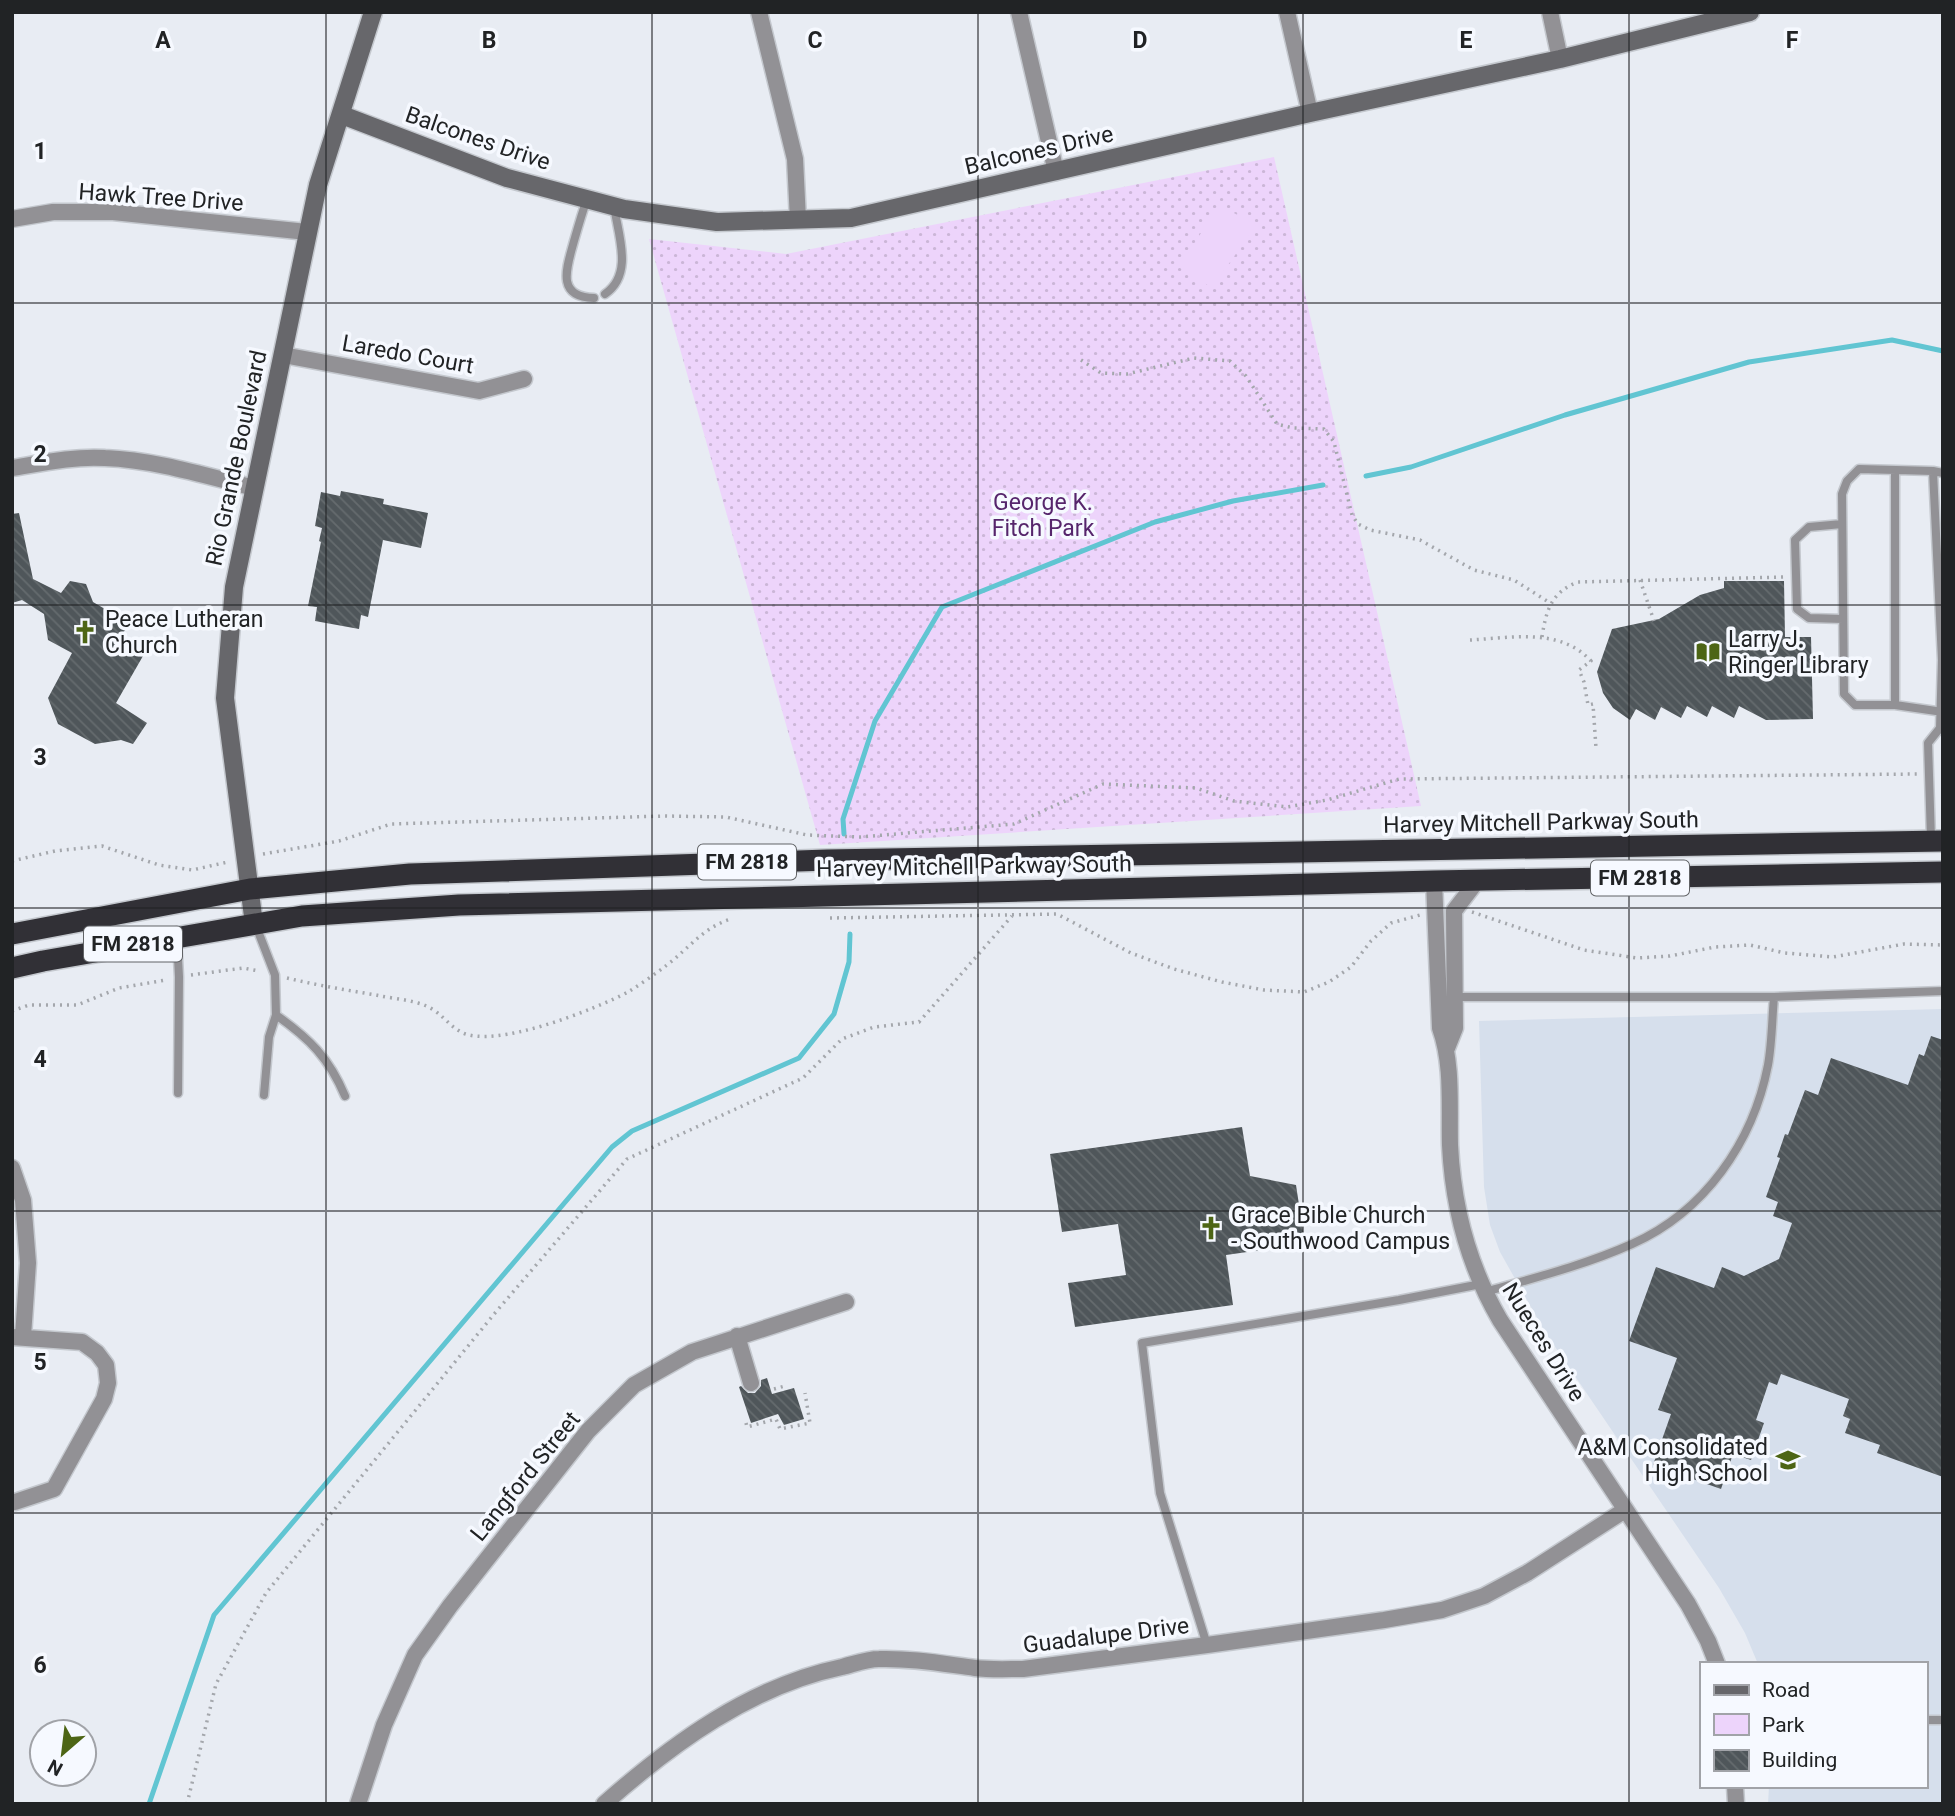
<svg xmlns="http://www.w3.org/2000/svg" width="1955" height="1816" viewBox="0 0 1955 1816" font-family="Roboto,sans-serif">
	<style>
		.built { fill: #d6dfec }
		.green { fill: url(#green-dots) }
		.pitch { fill: #edd4fb }
		.lines { fill: none; stroke-linecap: round; stroke-linejoin: round }
		.stream { stroke: #61c5d2; stroke-width: 5 }
		.building { fill: url(#building-back-hatch) }
		.lane-casing { stroke: #c4c8ce; stroke-width: 11 }
		.street-casing { stroke: #c4c8ce; stroke-width: 19 }
		.secondary-casing { stroke: #c4c8ce; stroke-width: 21 }
		.highway-casing { stroke: #c4c8ce; stroke-width: 24 }
		.path { stroke: #a4a7ac; stroke-width: 3.5; stroke-dasharray: 2 5; stroke-linecap: butt }
		.lane { stroke: #929195; stroke-width: 8 }
		.street { stroke: #929195; stroke-width: 16 }
		.secondary { stroke: #67676b; stroke-width: 18 }
		.highway { stroke: #313036; stroke-width: 21 }
		.grid { fill: none; stroke: #212325; stroke-width: 2; stroke-opacity: 0.55 }
		.labels { text-anchor: middle; stroke-width: 7; stroke-linejoin: round; paint-order: stroke }
		.shield { fill: #f6f9ff; stroke: #616366; stroke-width: 2 }
		.shield-label { font-size: 21px; font-weight: bold; fill: #212325 }
		.street-label { font-size: 23px; fill: #212325; stroke: #f6f9ff }
		.park-label { font-size: 23px; fill: #56256c; stroke: #f6f9ff }
		.poi-label { font-size: 23px; fill: #212325; stroke: #f6f9ff; text-anchor: start }
		.grid-label { font-size: 23px; text-anchor: middle; font-weight: bold; fill: #212325; stroke: #f6f9ff; stroke-width: 7; stroke-linejoin: round; paint-order: stroke }
	</style>
	<defs>
		<pattern id="green-dots" width="8" height="8" patternUnits="userSpaceOnUse" patternTransform="scale(1.75)"><rect width="8" height="8" fill="#edd4fb"/><path d="M2 2h.1M6 6h.1" fill="none" stroke="#cbb6d7" stroke-width="1.8" stroke-linecap="round"/></pattern>
		<pattern id="building-back-hatch" width="6" height="6" patternUnits="userSpaceOnUse" patternTransform="scale(1.75)"><rect width="6" height="6" fill="#4f565a"/><path d="M-1 5l2 2M0 0l6 6M5-1l2 2" fill="none" stroke="#656b6e"/></pattern>
	</defs>
	<rect width="100%" height="100%" fill="#e8ecf3"/>
	<path class="built" d="M1943,1009V1804H1768L1769,1786H1925V1664H1758L1745,1633L1719,1588L1545,1332L1500,1252L1490,1225L1484,1187L1479,1021Z"/>
	<path class="green" d="M1274,157L1421,806L820,845L649,239L786,254Z"/>
	<path class="pitch" d="M1219,205L1256,225L1212,288L1179,267Z"/>
	<g class="lines">
		<path class="stream" d="M1366,476L1411,467L1565,415L1749,362L1892,340L1943,351
			M844,834L843,819L875,721L942,607L1155,522L1233,501L1323,485
			M149,1804L214,1615L612,1147L632,1131L799,1058L834,1014L849,962L850,934"/>
	</g>
	<path class="building" d="M341,491L384,499L383,504L428,513L421,548L383,540L368,617L361,615L359,629L315,621L317,607L308,606L321,542L319,541L322,528L315,526L321,492L340,496Z
		M19,513L33,579L61,593L70,581L86,584L93,602L129,623L117,644L143,656L116,703L147,723L133,744L121,740L95,744L58,724L48,698L72,653L48,640L44,614L22,600L12,603V514Z
		M1724,581H1784L1785,637H1811L1813,719L1766,720L1739,706L1734,718L1712,706L1707,717L1687,706L1681,718L1661,707L1655,720L1636,709L1630,720L1613,708L1603,693L1597,672L1612,629L1659,619L1700,595L1724,588Z
		M1931,1036L1943,1040V1477L1877,1453L1880,1445L1845,1433L1850,1419L1843,1416L1849,1399L1781,1374L1777,1385L1769,1382L1756,1420L1764,1423L1751,1460L1733,1454L1721,1489L1653,1465L1671,1414L1658,1410L1677,1358L1629,1341L1656,1267L1714,1288L1722,1267L1744,1276L1779,1259L1792,1223L1773,1216L1778,1202L1766,1197L1780,1158L1777,1157L1785,1134L1788,1135L1805,1090L1818,1095L1831,1058L1908,1085L1919,1054L1924,1056Z
		M1242,1127L1250,1176L1296,1185L1305,1244L1226,1255L1233,1305L1075,1327L1068,1283L1126,1275L1118,1224L1062,1232L1050,1154Z
		M767,1378L772,1394L794,1388L804,1419L784,1425L778,1414L751,1423L739,1387L741,1386L748,1393H755L761,1386V1380Z"/>
	<g class="lines">
		<g class="lane-casing">
			<path id="lane" d="M587,199C582,213 578,227 574,241C567,267 555,297 594,298
				M605,294C634,274 618,235 614,206
				M1933,471L1859,469L1847,481L1842,494L1844,694L1855,705H1895L1943,712
				M1842,524L1809,527L1795,540L1797,609L1809,618L1843,619
				M1895,705V470
				M1931,839L1928,743L1940,728L1942,660L1933,471L1943,473
				M256,926L275,975L276,1015L269,1037L264,1095
				M177,939L179,977L178,1093
				M1454,997H1774L1943,991
				M276,1015C310,1039 329,1058 345,1096
				M1485,1292C1534,1278 1585,1265 1632,1244C1704,1212 1753,1143 1768,1065C1772,1043 1772,1019 1774,997
				M1207,1645L1160,1493L1142,1343L1399,1300L1481,1284
				M1925,1720H1943"/>
		</g>
		<g class="street-casing">
			<path id="street" d="M759,12L795,159L798,220
				M1019,12L1056,172
				M1287,12L1310,113
				M1550,12L1560,59
				M12,219L53,212H113L307,232
				M283,355L479,391L524,379
				M12,468C42,463 74,456 105,458C156,460 206,476 255,488
				M1434,881L1440,1028C1453,1064 1449,1106 1450,1145C1453,1208 1468,1265 1500,1320L1688,1604L1708,1641L1717,1664
				M1447,1048L1455,1028L1454,911L1477,881
				M12,1168L23,1200L28,1263L23,1336
				M737,1336L751,1383
				M12,1337L82,1342L97,1353L106,1365L108,1383L104,1399L54,1489L15,1502
				M1735,1786L1736,1804
				M358,1804L384,1725L415,1655L450,1606L588,1431L634,1385L692,1352L846,1302
				M604,1804C673,1743 751,1686 842,1667C854,1664 867,1659 879,1659C911,1658 944,1664 975,1668C991,1670 1008,1669 1023,1669L1207,1645L1384,1620L1442,1610L1484,1596L1527,1573L1625,1510"/>
		</g>
		<g class="secondary-casing">
			<path id="secondary" d="M342,115L507,178L624,209L717,222L851,218L1310,113L1560,59L1750,12
				M254,924L225,698L234,587L318,185L373,12"/>
		</g>
		<g class="highway-casing">
			<path id="highway" d="M12,934L250,889L410,874L827,860L1943,841
				M12,968L43,961L302,916L459,905L1434,881L1943,872"/>
		</g>
		<path class="path" d="M1081,360L1101,373L1127,374L1194,358L1230,361L1246,376L1277,424L1293,428L1324,429L1334,442L1352,515L1358,524L1370,530L1420,540L1474,570L1514,580L1550,603
			M1640,580L1654,621
			M1542,637C1546,611 1551,592 1578,582L1785,577
			M1470,640C1511,638 1560,627 1591,661L1579,670L1584,682L1588,705L1593,704L1596,748
			M263,854L339,841L391,824L665,816L726,817L807,835L860,837L1014,824L1103,784L1196,788L1234,801L1287,807L1327,800L1399,779L1918,774
			M12,861L55,851L102,846L159,865L192,870L228,862
			M1472,912L1584,950L1637,958L1670,956L1715,947L1750,945L1785,953L1833,957L1904,944L1943,945
			M830,918L1057,914L1131,953L1174,969L1222,982L1264,990L1304,992L1329,982L1351,967L1371,941L1391,923L1420,915
			M191,975L243,968L259,971
			M287,978C316,985 346,990 376,995C389,998 404,999 418,1003C440,1009 445,1023 461,1032C494,1050 596,1009 628,992C641,984 655,974 667,965C689,948 704,927 731,919
			M12,1011L29,1005H77L119,988L166,980
			M774,1389L785,1386
			M746,1423L747,1427L776,1419L780,1429L810,1423L805,1393
			M187,1804L216,1684L266,1593L495,1313L627,1159L803,1078L842,1039L874,1027L919,1022L1012,916"/>
		<use href="#lane" class="lane"/>
		<use href="#street" class="street"/>
		<use href="#secondary" class="secondary"/>
		<use href="#highway" class="highway"/>
	</g>
	<path class="grid" d="M326,12V1804M652,12V1804M978,12V1804M1303,12V1804M1629,12V1804M12,303H1943M12,605H1943M12,908H1943M12,1211H1943M12,1513H1943"/>
	<defs>
		<g id="church-bare" transform="scale(1.89)"><path d="M-1.2-6h2.4v3.5h3.3v2.4h-3.3V6h-2.4V-.1h-3.3v-2.4h3.3Z" fill="#4d6515" stroke="#f6f9ff" stroke-width="2.5" paint-order="stroke"/></g>
		<g id="library-bare" transform="scale(1.89)"><path d="M-6-4Q-3-5.5-.7-3.5V5Q-3 3-6 4ZM6-4Q3-5.5 .7-3.5V5Q3 3 6 4Z" fill="#4d6515" stroke="#f6f9ff" stroke-width="2.5" paint-order="stroke"/></g>
		<g id="school-bare" transform="scale(1.89)"><path d="M0-5L7-2L0 1L-7-2ZM-4 1L0 2.5L4 1V4Q0 6-4 4Z" fill="#4d6515" stroke="#f6f9ff" stroke-width="2.5" paint-order="stroke"/></g>
	</defs>
	<g fill-rule="evenodd">
		<use href="#church-bare" x="85" y="632"/>
		<use href="#library-bare" x="1708" y="652"/>
		<use href="#church-bare" x="1211" y="1228"/>
		<use href="#school-bare" x="1788" y="1460"/>
	</g>
	<g class="labels">
		<g class="shield">
			<rect x="698" y="844.5" width="98" height="35" rx="5"/>
			<rect x="1591" y="860.5" width="98" height="35" rx="5"/>
			<rect x="84" y="926.5" width="98" height="35" rx="5"/>
		</g>
		<g class="shield-label">
			<text x="747" y="869">FM 2818</text>
			<text x="1640" y="885">FM 2818</text>
			<text x="133" y="951">FM 2818</text>
		</g>
		<g class="street-label">
			<text transform="translate(478 138) rotate(19)" y="8">Balcones Drive</text>
			<text transform="translate(1039 150) rotate(-13)" y="8">Balcones Drive</text>
			<text transform="translate(161 197) rotate(4)" y="8">Hawk Tree Drive</text>
			<text transform="translate(408 354) rotate(10)" y="8">Laredo Court</text>
			<text transform="translate(236 458) rotate(-78)" y="8">Rio Grande Boulevard</text>
			<text transform="translate(1541 822) rotate(-1)" y="8">Harvey Mitchell Parkway South</text>
			<text transform="translate(974 866) rotate(-1)" y="8">Harvey Mitchell Parkway South</text>
			<text transform="translate(1544 1342) rotate(58)" y="8">Nueces Drive</text>
			<text transform="translate(525 1476) rotate(-51)" y="8">Langford Street</text>
			<text transform="translate(1106 1635) rotate(-7)" y="8">Guadalupe Drive</text>
		</g>
		<g class="park-label">
			<text x="1043" y="510">George K.<tspan x="1043" dy="26">Fitch Park</tspan></text>
		</g>
		<g class="poi-label">
			<text x="105" y="627">Peace Lutheran<tspan x="105" dy="26">Church</tspan></text>
			<text x="1728" y="647">Larry J.<tspan x="1728" dy="26">Ringer Library</tspan></text>
			<text x="1231" y="1223">Grace Bible Church<tspan x="1231" dy="26">- Southwood Campus</tspan></text>
			<text x="1768" y="1455" text-anchor="end">A&amp;M Consolidated<tspan x="1768" dy="26">High School</tspan></text>
		</g>
	</g>
	<g class="grid-label">
		<text x="163" y="48">A</text>
		<text x="489" y="48">B</text>
		<text x="815" y="48">C</text>
		<text x="1140" y="48">D</text>
		<text x="1466" y="48">E</text>
		<text x="1792" y="48">F</text>
		<text x="40" y="159">1</text>
		<text x="40" y="462">2</text>
		<text x="40" y="765">3</text>
		<text x="40" y="1067">4</text>
		<text x="40" y="1370">5</text>
		<text x="40" y="1673">6</text>
	</g>
	<rect width="1955" height="1816" fill="none" stroke="#212325" stroke-width="28"/>
	<rect x="1700" y="1662" width="228" height="126" fill="#f6f9ff" stroke="#a1a3a8" stroke-width="2"/>
	<rect x="1714" y="1685" width="35" height="10" fill="#67676b" stroke="#a1a3a8" stroke-width="2"/>
	<text x="1762" y="1697" font-size="21" fill="#212325">Road</text>
	<rect x="1714" y="1714" width="35" height="21" fill="#edd4fb" stroke="#a1a3a8" stroke-width="2"/>
	<text x="1762" y="1732" font-size="21" fill="#212325">Park</text>
	<rect x="1714" y="1750" width="35" height="21" fill="url(#building-back-hatch)" stroke="#a1a3a8" stroke-width="2"/>
	<text x="1762" y="1767" font-size="21" fill="#212325">Building</text>
	<g transform="translate(63 1753) rotate(208)"><circle r="33" fill="#f6f9ff" stroke="#a1a3a8" stroke-width="2"/>
	<path d="M0-5L12 26L0 18L-12 26Z" fill="#4d6515"/>
	<text y="-10" font-size="19" font-weight="bold" text-anchor="middle" fill="#212325">N</text>
	</g>
</svg>
